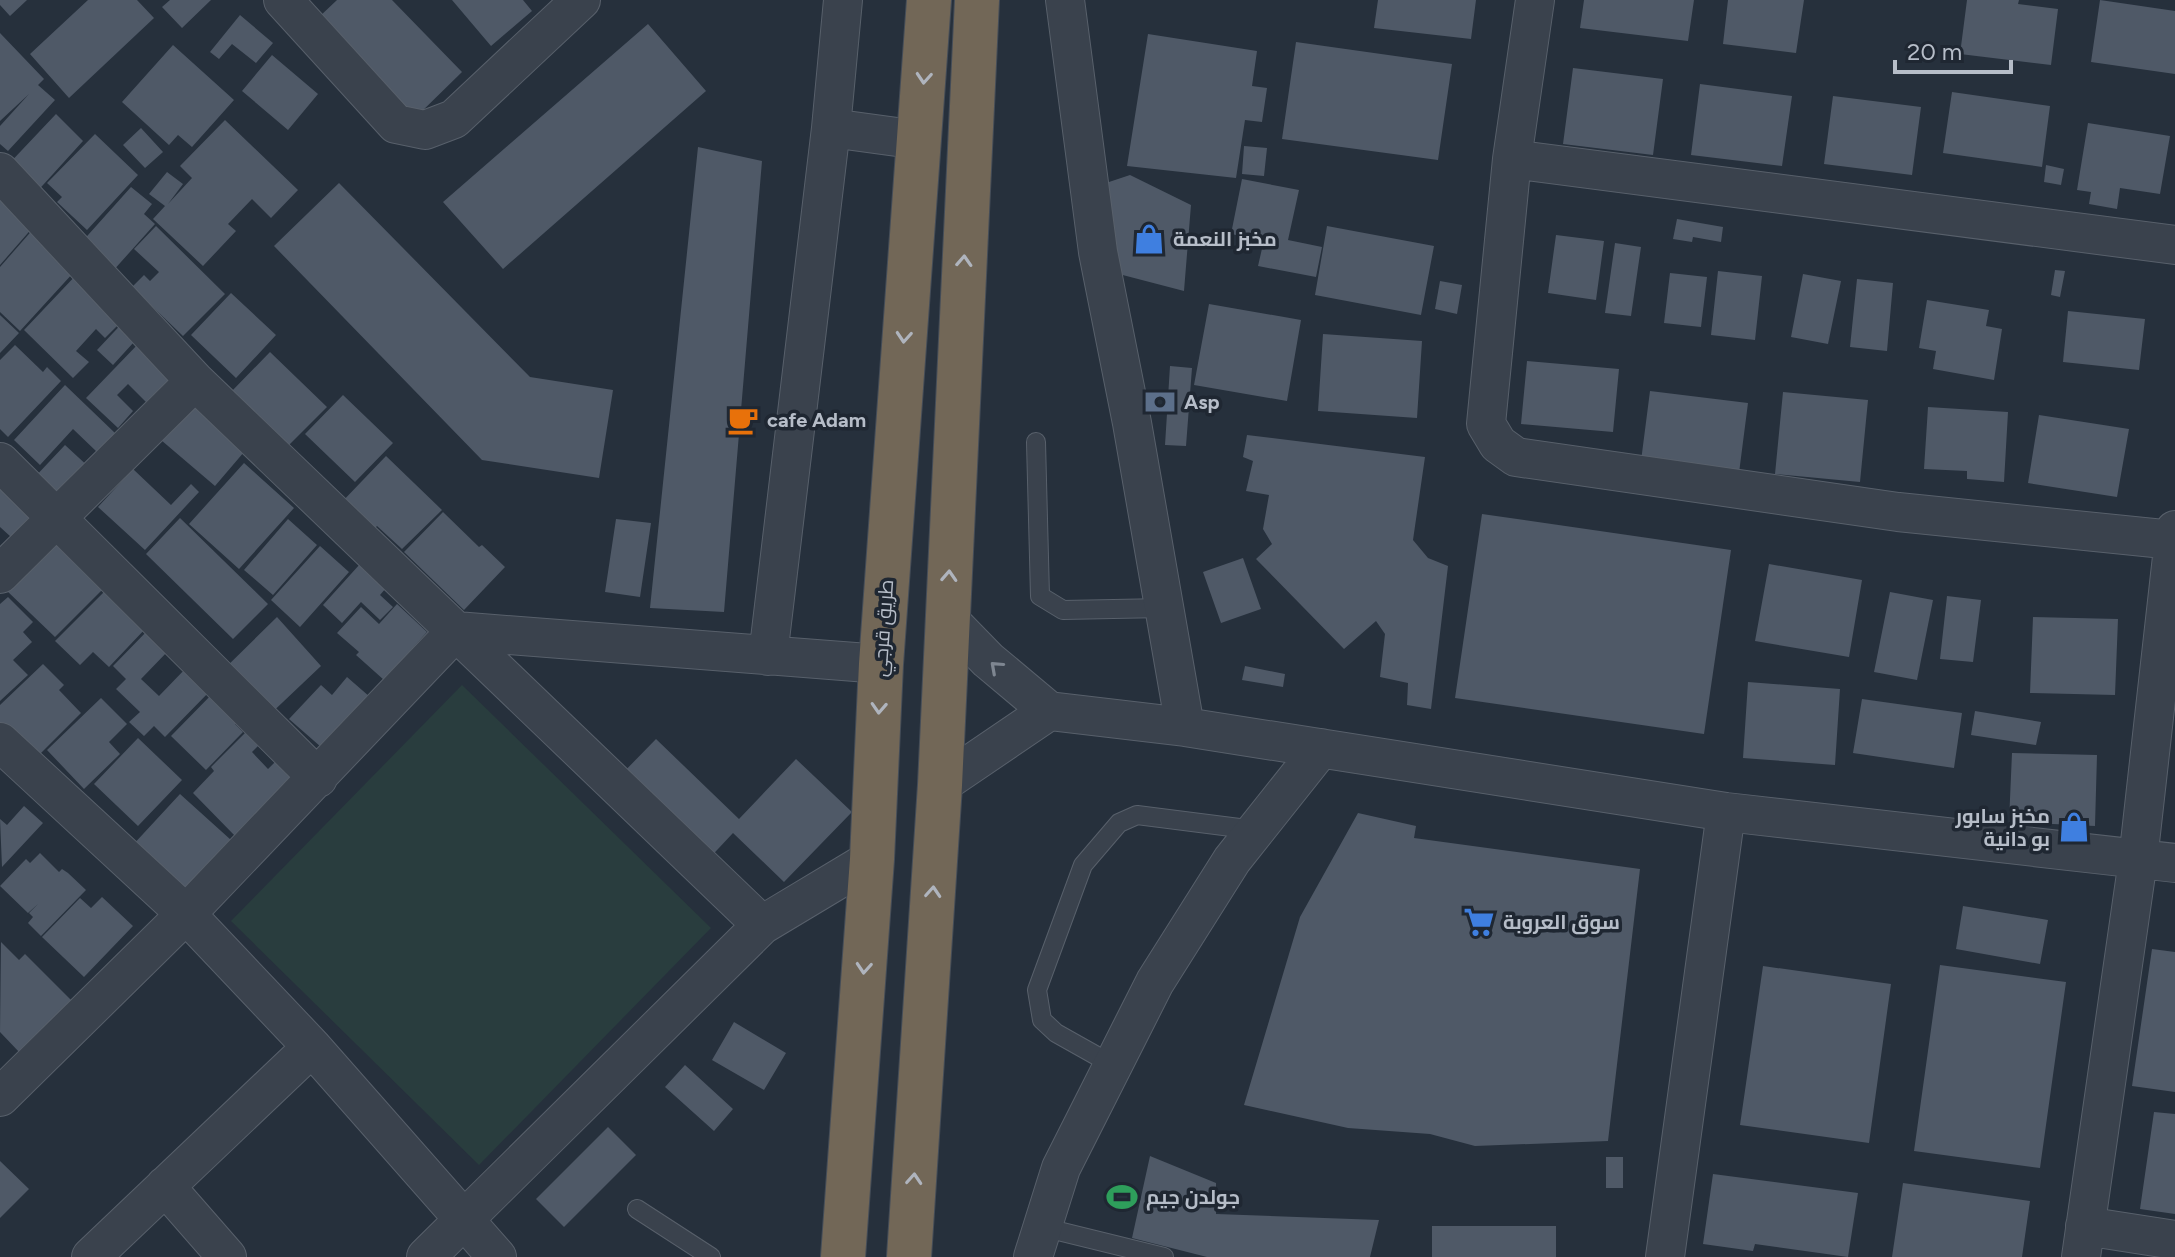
<svg xmlns="http://www.w3.org/2000/svg" width="2175" height="1257" viewBox="0 0 2175 1257" font-family="Figtree,Cairo,sans-serif">
	<style>
		.green { fill: #293d3e }
		.building { fill: #4f5967 }
		.lines { fill: none; stroke-linecap: round; stroke-linejoin: round }
		.lane-casing { stroke: #58606b; stroke-width: 20 }
		.street-casing { stroke: #58606b; stroke-width: 40 }
		.highway-casing { stroke: #454d58; stroke-width: 46 }
		.lane { stroke: #3a424d; stroke-width: 18 }
		.street { stroke: #3a424d; stroke-width: 38 }
		.highway { stroke: #726757; stroke-width: 44 }
		.oneway { stroke: #afb4bd }
		.oneway2 { stroke: #7e8691 }
		.labels { text-anchor: middle; stroke-width: 7; stroke-linejoin: round; paint-order: stroke }
		.poi-label { font-size: 20px; font-weight: bold; fill: #b6bdc8; stroke: #1f2732; text-anchor: start }
		.street-label { font-size: 20px; fill: #b6bdc8; stroke: #1f2732 }
	</style>
	<rect width="100%" height="100%" fill="#26303c"/>
	<path class="green" d="M462,685L711,928L479,1165L231,921Z"/>
	<path class="building" d="M0,0H27L10,16L0,5Z
		M88,0H137L154,18L69,98L30,54Z
		M170,0H211L182,28L162,7Z
		M337,0H392L462,72L415,118L318,18Z
		M452,0H523L532,11L491,46Z
		M1378,0H1476L1471,39L1374,28Z
		M1584,0H1694L1688,41L1580,28Z
		M1728,0H1804L1796,53L1723,44Z
		M1967,0H2019L2018,4L2058,9L2051,65L1960,54Z
		M2100,0L2175,11V74L2091,62Z
		M240,15L273,43L256,63L232,44L219,59L210,52Z
		M648,24L706,91L503,269L443,202Z
		M0,33L44,79L38,85L55,100L8,151L0,144V126L29,94L0,121Z
		M1148,34L1257,51L1252,86L1267,88L1262,122L1245,120L1236,178L1127,166Z
		M1296,42L1452,64L1438,160L1282,139Z
		M173,45L234,100L192,147L178,135L169,145L122,102Z
		M272,55L318,94L288,130L242,91Z
		M1573,68L1663,79L1653,155L1563,144Z
		M1700,84L1792,96L1782,166L1691,155Z
		M1952,92L2050,106L2042,167L1943,153Z
		M1833,96L1921,107L1912,175L1824,164Z
		M56,114L83,141L33,196L4,169Z
		M225,120L298,190L271,218L252,199L228,224L236,231L203,266L153,219L165,206L149,194L167,172L183,184L168,204L192,178L180,166Z
		M2088,123L2170,136L2160,194L2120,188L2117,209L2089,204L2091,192L2077,190Z
		M141,128L163,152L145,168L123,145Z
		M95,134L138,175L87,230L57,202L62,197L47,183Z
		M1244,146L1267,148L1264,176L1242,174Z
		M698,147L762,161L724,612L650,608Z
		M2046,165L2064,169L2061,185L2044,182Z
		M1130,175L1191,205L1184,291L1115,273L1100,185Z
		M1242,179L1299,190L1288,240L1322,247L1316,277L1258,266L1264,240L1231,234Z
		M339,183L530,377L613,390L599,478L482,460L274,246Z
		M131,187L152,204L144,214L155,224L112,272L80,244Z
		M2,198L34,226L0,265V200Z
		M1677,219L1723,227L1721,242L1693,237L1692,242L1673,239Z
		M156,226L225,294L183,336L132,287L144,275L150,281L159,272L134,249Z
		M1327,226L1434,246L1421,315L1315,295Z
		M35,227L74,272L20,331L0,312V267Z
		M1556,235L1604,241L1596,300L1548,293Z
		M1615,243L1641,247L1631,316L1605,313Z
		M2055,270L2065,271L2060,297L2051,295Z
		M1718,271L1762,276L1755,340L1711,335Z
		M79,272L126,317L105,338L96,329L76,351L89,362L73,378L24,330Z
		M1670,273L1707,277L1701,327L1664,323Z
		M1803,274L1841,281L1828,344L1791,337Z
		M1857,279L1893,283L1887,351L1850,347Z
		M1440,281L1462,285L1457,314L1435,309Z
		M231,293L276,335L236,378L191,335Z
		M1927,300L1989,310L1986,326L2002,329L1994,380L1933,369L1936,351L1919,348Z
		M1209,304L1301,320L1287,401L1194,385Z
		M2068,311L2145,319L2139,370L2063,362Z
		M0,315L19,333L0,353Z
		M129,316L144,331L113,365L97,350Z
		M1323,334L1422,341L1417,418L1318,411Z
		M141,341L177,376L149,405L128,384L117,395L133,411L118,428L86,398Z
		M15,345L43,372L47,367L61,381L8,437L0,429V360Z
		M270,352L327,407L286,448L230,393Z
		M1527,361L1619,369L1613,432L1521,424Z
		M1170,366L1192,368L1186,446L1165,445Z
		M65,385L115,433L97,452L73,429L40,465L14,440Z
		M1650,391L1748,403L1739,473L1641,461Z
		M1783,392L1868,400L1860,482L1775,474Z
		M343,395L393,443L355,482L305,434Z
		M197,399L250,445L215,486L161,440Z
		M1928,407L2008,412L2004,482L1967,479V471L1924,469Z
		M2039,415L2129,429L2117,497L2028,483Z
		M1247,435L1425,457L1413,540L1428,558L1448,566L1431,709L1407,705L1408,683L1380,677L1385,634L1376,621L1344,649L1256,559L1272,544L1263,529L1269,495L1246,491L1253,461L1243,457Z
		M65,445L91,469L59,503L33,479Z
		M386,456L442,510L402,549L377,526L370,533L339,505Z
		M244,463L294,508L239,569L189,524Z
		M133,469L171,505L191,484L199,492L145,550L98,507Z
		M0,479L34,512L11,537L0,527Z
		M443,512L479,547L482,545L505,567L464,610L404,552Z
		M1482,514L1731,550L1704,734L1455,698Z
		M180,518L268,604L233,639L146,554Z
		M288,519L317,545L273,595L244,570Z
		M616,519L651,523L640,597L605,592Z
		M53,542L102,590L55,637L6,590Z
		M320,546L349,572L300,627L271,600Z
		M1243,558L1261,609L1221,623L1203,572Z
		M360,564L386,588L380,595L393,607L380,620L361,602L342,623L323,605Z
		M1769,564L1862,580L1849,657L1755,641Z
		M107,589L146,628L109,667L93,652L80,665L55,641Z
		M1890,592L1933,600L1917,680L1874,672Z
		M1947,596L1981,600L1973,662L1940,659Z
		M8,597L33,622L23,632L32,642L13,660L28,675L0,701V604Z
		M397,604L427,632L384,680L356,655L359,652L337,633L361,607L379,624Z
		M277,617L321,666L264,720L219,674Z
		M2033,617L2118,619L2115,695L2030,693Z
		M148,630L169,650L141,679L159,696L188,666L212,689L165,737L154,726L144,736L129,722L140,712L116,689L126,679L113,666Z
		M43,664L64,685L59,690L81,713L32,762L0,728V705Z
		M1245,666L1285,674L1283,687L1242,680Z
		M347,677L370,697L321,747L289,719L321,685L332,695Z
		M1748,682L1840,689L1835,765L1743,758Z
		M217,689L244,715L235,724L243,732L206,770L171,736Z
		M101,698L127,724L109,742L120,754L84,789L47,750Z
		M1862,699L1962,713L1954,768L1853,753Z
		M1975,711L2041,722L2036,745L1971,735Z
		M245,733L258,746L252,752L268,769L275,762L292,780L236,837L193,793L214,771L211,767Z
		M138,738L182,780L138,826L94,784Z
		M656,739L739,819L796,759L852,812L784,882L733,833L703,865L615,781Z
		M2012,753L2097,755L2095,826L2009,822Z
		M180,794L231,840L181,893L131,847Z
		M24,806L43,823L2,867L0,819L7,825Z
		M1358,813L1416,826L1414,838L1640,869L1608,1141L1475,1146L1430,1134L1348,1128L1244,1105L1300,917Z
		M40,853L59,872L62,869L68,873L86,890L41,936L28,923L33,917L29,913L38,904L28,913L0,886L26,859L30,863Z
		M102,897L133,926L84,977L42,937L80,898L91,908Z
		M1963,906L2048,920L2040,964L1956,949Z
		M1,942L19,960L25,954L72,1001L20,1053L0,1032Z
		M2152,949L2175,952V1092L2132,1086Z
		M1940,965L2066,982L2040,1168L1914,1151Z
		M1763,966L1891,984L1869,1143L1740,1125Z
		M734,1022L786,1053L764,1090L712,1060Z
		M685,1065L733,1109L714,1131L665,1087Z
		M2154,1112L2175,1114V1214L2140,1209Z
		M608,1127L636,1155L564,1227L536,1199Z
		M1150,1156L1216,1183V1214L1379,1220L1370,1257H1207L1132,1238Z
		M1606,1157H1623V1188H1606Z
		M0,1161L29,1189L0,1218Z
		M1713,1174L1858,1193L1848,1257L1755,1244L1753,1251L1703,1244Z
		M1903,1183L2030,1201L2022,1257H1892Z
		M1432,1226H1556V1257H1432Z"/>
	<g class="lines">
		<g class="lane-casing">
			<path id="lane" d="M1036,442L1040,596L1063,610L1164,608
				M1113,1065L1056,1033L1042,1020L1037,990L1083,865L1119,823L1137,815L1255,830
				M637,1209L711,1257
				M1042,1227L1164,1257"/>
		</g>
		<g class="street-casing">
			<path id="street" d="M283,0L396,124L425,130L454,119L581,0
				M1065,0L1098,252L1132,423L1185,727
				M1535,0L1512,159L1486,424L1498,444L1516,457L1898,512L2174,540
				M831,128L919,140
				M1512,159L2175,245
				M0,172L195,381L762,925L872,859
				M0,462L318,778
				M0,574L195,381
				M947,618L988,660L1049,711L1185,727L1726,812L2175,863
				M456,631L881,664
				M768,656L831,128L843,0
				M0,742L186,914L312,1047L497,1257
				M940,785L1049,711
				M0,1097L186,914L456,631
				M165,1186L227,1257
				M2085,1226L2175,1240
				M91,1257L312,1047
				M426,1257L762,925
				M1033,1257L1061,1168L1155,982L1232,860L1321,748
				M1665,1257L1726,812
				M2081,1257L2138,860L2175,530"/>
		</g>
		<g class="highway-casing">
			<path id="highway" d="M843,1257L872,859L881,664L929,0
				M909,1257L940,785L977,0"/>
		</g>
		<use href="#lane" class="lane"/>
		<use href="#street" class="street"/>
		<use href="#highway" class="highway"/>
	</g>
	<defs><path id="oneway-chevron" d="M-2-3.5L2.5 0L-2 3.5" fill="none" stroke-width="1.6" stroke-linecap="round" stroke-linejoin="round" transform="scale(2)"/></defs>
	<g class="oneway">
		<use href="#oneway-chevron" transform="translate(924 78) rotate(94)"/>
		<use href="#oneway-chevron" transform="translate(964 261) rotate(-87)"/>
		<use href="#oneway-chevron" transform="translate(904 337) rotate(94)"/>
		<use href="#oneway-chevron" transform="translate(949 576) rotate(-87)"/>
		<use href="#oneway-chevron" transform="translate(879 708) rotate(93)"/>
		<use href="#oneway-chevron" transform="translate(933 892) rotate(-86)"/>
		<use href="#oneway-chevron" transform="translate(864 968) rotate(94)"/>
		<use href="#oneway-chevron" transform="translate(914 1179) rotate(-86)"/>
	</g>
	<use class="oneway2" href="#oneway-chevron" transform="translate(996 667) rotate(-138)"/>
	<defs>
		<g id="shop-bare" transform="scale(2.4)"><path d="M-5-2.5h2.3a2.7 3.5 0 0 1 5.4 0H5L5.5 6h-11ZM-1.5-2.5h3a1.5 2.3 0 0 0-3 0Z" fill="#3f7fe0" stroke="#1f2732" stroke-width="2.5" paint-order="stroke"/></g>
		<g id="bank-bare" transform="scale(2.4)"><path d="M-6-4H6V4H-6ZM0-2.3a2.3 2.3 0 1 0 0 4.6a2.3 2.3 0 1 0 0-4.6Z" fill="#5c6f8a" stroke="#1f2732" stroke-width="2.5" paint-order="stroke"/></g>
		<g id="cafe-bare" transform="scale(2.4)"><path d="M-5.5-4.5H6V0H3Q3 3.5 0 3.5H-2.5Q-5.5 3.5-5.5 0ZM3-3.2v2h1.7v-2ZM-6 4.5H4V6H-6Z" fill="#e8710a" stroke="#1f2732" stroke-width="2.5" paint-order="stroke"/></g>
		<g id="supermarket-bare" transform="scale(2.4)"><path d="M-6-5.5h2.5l.6 2H6L4.5 2H-2.5L-4.4-4H-6ZM-1.5 3.2a1.3 1.3 0 1 0 .1 0ZM3 3.2a1.3 1.3 0 1 0 .1 0Z" fill="#3f7fe0" stroke="#1f2732" stroke-width="2.5" paint-order="stroke"/></g>
		<g id="stadium-bare" transform="scale(2.4)"><path d="M0-5a6.5 5 0 1 0 0 10a6.5 5 0 1 0 0-10ZM-3.5-1.8h7v3.6h-7Z" fill="#2e9e5b" stroke="#1f2732" stroke-width="2.5" paint-order="stroke"/></g>
	</defs>
	<g fill-rule="evenodd">
		<use href="#shop-bare" x="1149" y="239"/>
		<use href="#bank-bare" x="1160" y="402"/>
		<use href="#cafe-bare" x="743" y="420"/>
		<use href="#shop-bare" x="2074" y="827"/>
		<use href="#supermarket-bare" x="1479" y="922"/>
		<use href="#stadium-bare" x="1122" y="1197"/>
	</g>
	<g class="labels">
		<g class="poi-label">
			<text x="1173" y="246">مخبز النعمة</text>
			<text x="1184" y="409">Asp</text>
			<text x="767" y="427">cafe Adam</text>
			<text x="2050" y="823" text-anchor="end">مخبز سابور<tspan x="2050" dy="23">بو دانية</tspan></text>
			<text x="1503" y="929">سوق العروبة</text>
			<text x="1146" y="1204">جولدن جيم</text>
		</g>
		<g class="street-label">
			<text transform="translate(883 628) rotate(-86)" y="7">طريق قرجي</text>
		</g>
	</g>
	<path d="M1895 60v12h116v-12" fill="none" stroke="#b6bdc8" stroke-width="4"/>
	<text x="1907" y="60" font-size="24" fill="#b6bdc8" stroke="#1f2732" stroke-width="6" paint-order="stroke">20 m</text>
</svg>
